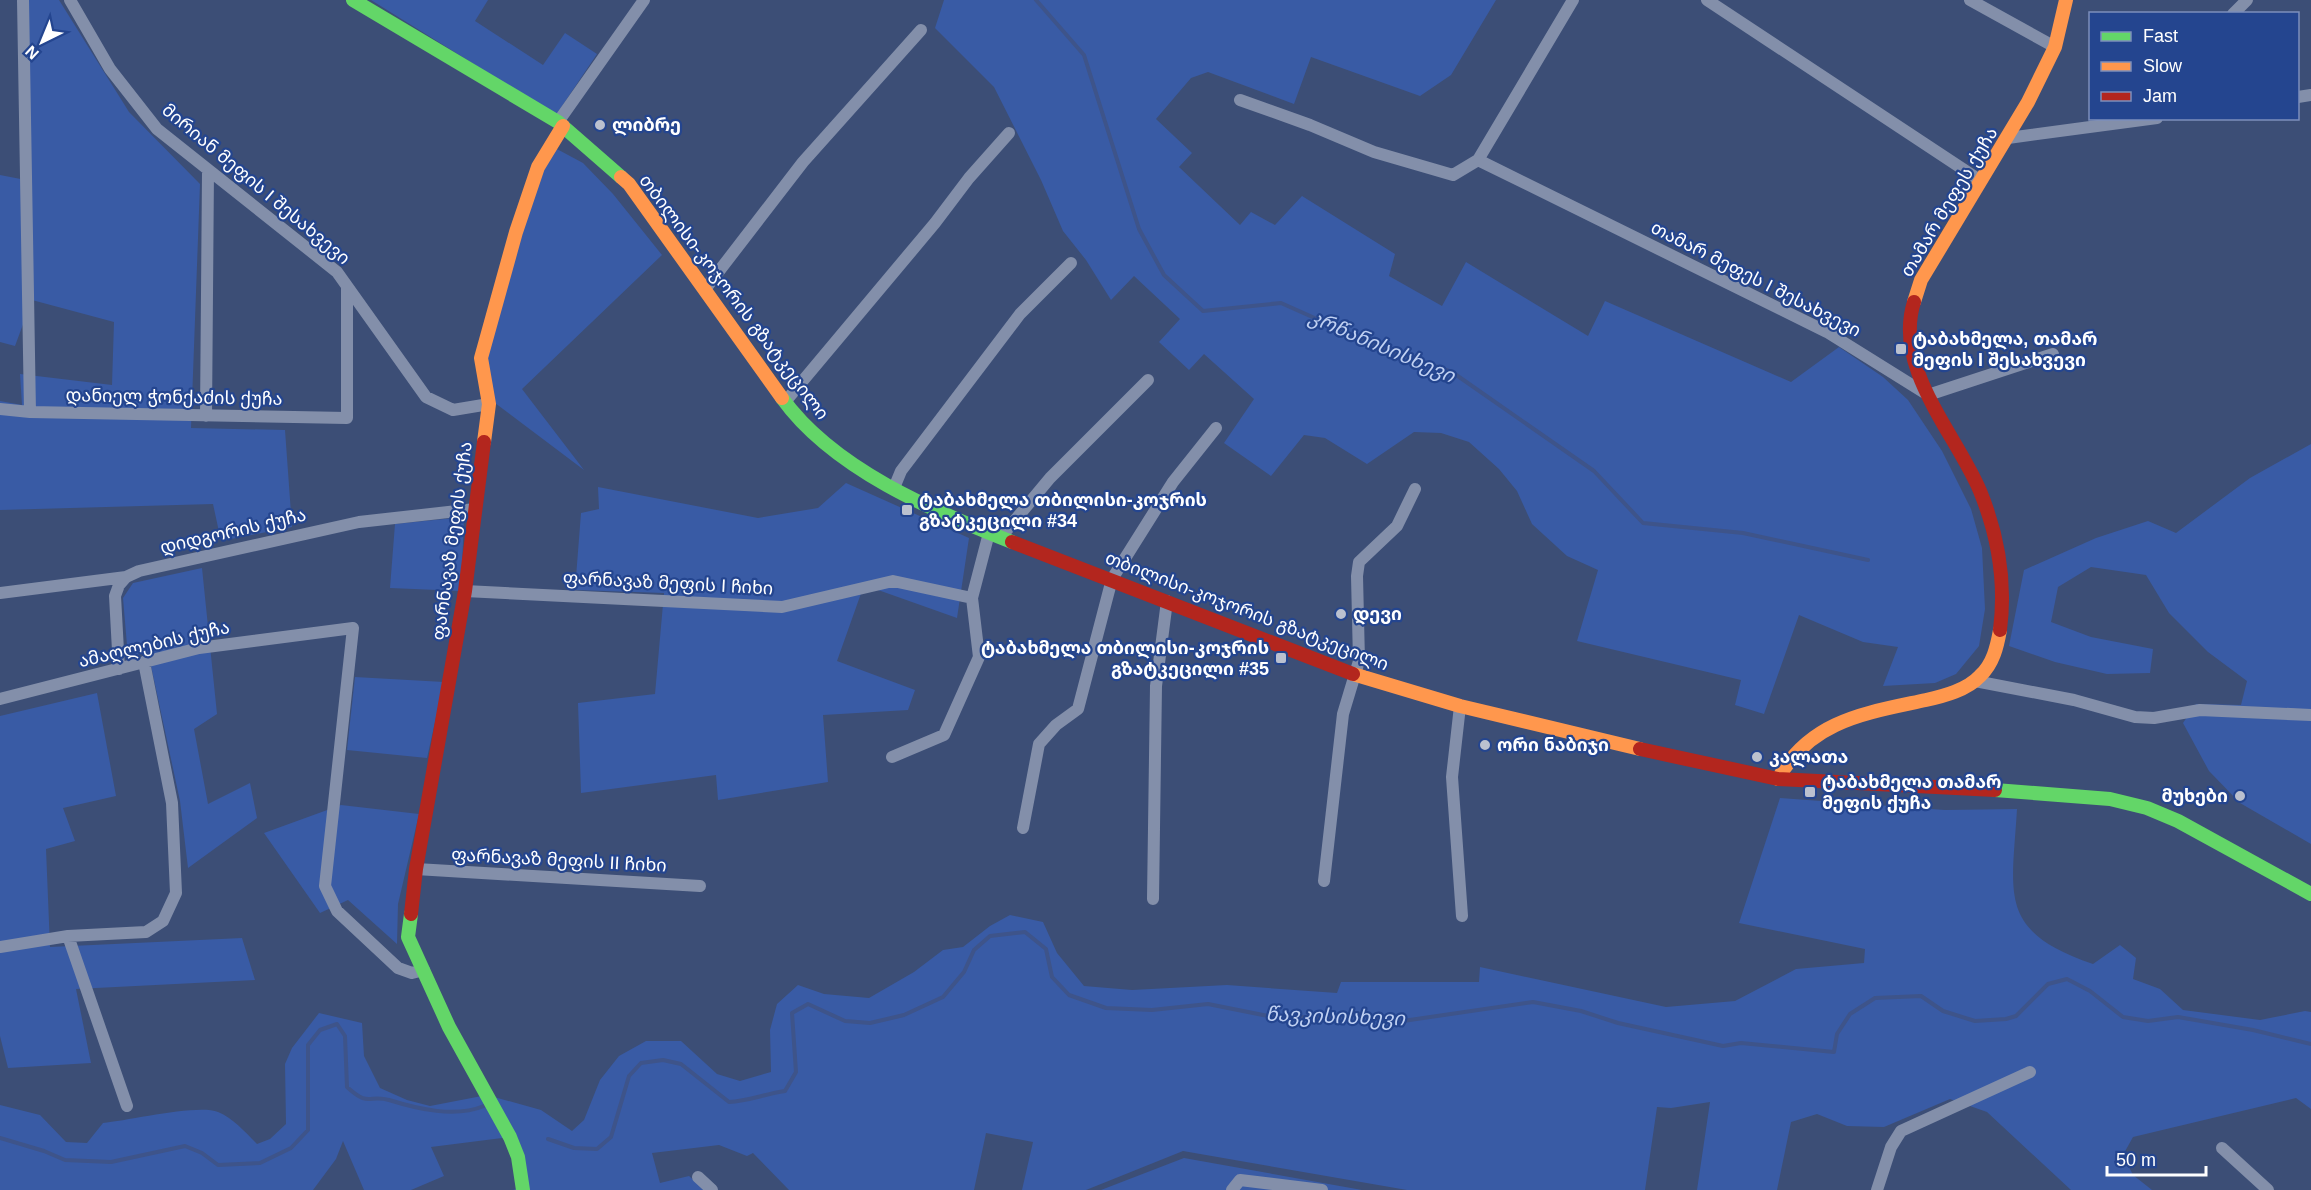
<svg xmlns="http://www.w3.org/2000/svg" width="2311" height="1190" viewBox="0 0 2311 1190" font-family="Arial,'Noto Sans Georgian',sans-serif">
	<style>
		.green { fill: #395ba5 }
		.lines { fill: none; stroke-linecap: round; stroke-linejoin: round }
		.stream { stroke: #3e548a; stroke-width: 4 }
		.street { stroke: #838faa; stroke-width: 12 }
		.fast { stroke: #63d668; stroke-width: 14 }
		.slow { stroke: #ff974d; stroke-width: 14 }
		.jam { stroke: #b3261e; stroke-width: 14 }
		.poi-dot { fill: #bbc1cf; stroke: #24458f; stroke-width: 2 }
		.labels { text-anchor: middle; stroke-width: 4.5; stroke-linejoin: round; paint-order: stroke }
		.poi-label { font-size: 18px; font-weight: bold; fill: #fff; stroke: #24458f; text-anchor: start }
		.street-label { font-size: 18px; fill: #fff; stroke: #24458f }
		.water-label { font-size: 20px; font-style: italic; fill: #c0d1f3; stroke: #24458f }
	</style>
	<rect width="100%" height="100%" fill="#3c4e76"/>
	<path class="green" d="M28,0H59L129,112L200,184L191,428L285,430L292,527L221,541L213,504L0,510V401L22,405L20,374L112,385L114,322L32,300L15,346L0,342V175L31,181Z
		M371,0H488L475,21L543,65L565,33L597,54L556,115Z
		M944,0H1496L1451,75L1420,96L1311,57L1294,104L1208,72L1191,78L1156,119L1192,153L1179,167L1240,225L1251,212L1275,225L1302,196L1395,254L1389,276L1442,306L1466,262L1588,336L1605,301L1791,382L1839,347L1883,377L1908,400L1942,451L1971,509L1982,548L1985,609L1979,646L1956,674L1935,683L1883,686L1898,647L1863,642L1799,615L1764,714L1735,705L1741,680L1577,641L1598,570L1567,556L1532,524L1517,491L1499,469L1469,442L1441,433L1414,432L1367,464L1325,438L1304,435L1271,476L1224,443L1254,399L1204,354L1189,370L1159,342L1180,319L1134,276L1111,300L1086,260L1063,231L1041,180L994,87L935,28Z
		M555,148L583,163L613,194L662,255L522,389L584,470L491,400L486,357L539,169Z
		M2311,444V844L2240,803L2209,771L2183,723L2196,704L2241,705L2247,681L2208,652L2169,613L2146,575L2091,567L2058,587L2051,622L2091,637L2153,649L2150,673L2107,674L2055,662L2009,646L2024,570L2096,538L2148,521L2176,533L2250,478Z
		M846,483L969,538L957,618L864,585L837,661L915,690L908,710L823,715L828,782L718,800L716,775L581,793L578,703L655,694L664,593L575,590L581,513L599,509L598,487L758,518L818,508Z
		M464,517L461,591L390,588L395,524Z
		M202,568L217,714L194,729L208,804L250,783L257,818L188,868L180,801L148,652L128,657L123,598L133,583Z
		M355,677L444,682L427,758L347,750Z
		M97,693L116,796L63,808L75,841L46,849L50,947L242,938L255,980L76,989L91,1063L8,1068L0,1036V716Z
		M1780,798L1945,810L2017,809C2012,895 1997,931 2093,964L2120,945L2136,958L2133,979L2160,989L2183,1010L2260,1020L2305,1011L2311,1012V1109L2296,1098L2133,1137L2123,1155L2133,1175L2152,1190H2071L1987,1112L1950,1099L1884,1127L1847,1126L1817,1114L1791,1122L1777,1190H1697L1710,1102L1671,1108L1657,1107L1645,1190H1407L1183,1151L1086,1190H1022L1033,1142L986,1133L974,1190H789L753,1153L747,1156L719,1145L652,1153L660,1183L689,1176L705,1190H513L522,1187L510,1137L431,1147L444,1176L411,1190H364L343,1141L336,1159L313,1190H0V1105L40,1115L66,1142L87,1143L103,1123C128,1121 197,1104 218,1112C233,1118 246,1133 257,1144L270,1139L286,1124L285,1064L292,1048L319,1013L362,1023L364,1056L380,1088L407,1100L430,1106L487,1095L541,1110L572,1131L584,1120L600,1080L619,1056L646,1041H681L717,1074L740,1081L771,1072L770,1030L777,1004L798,985L824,994L869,998L914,972L943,950L963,947L990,926L1010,915L1043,922L1057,953L1084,986L1132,990L1227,985L1337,993L1341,982H1479L1480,967L1666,1007L1735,1001L1796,969L1864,963L1865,949L1739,923Z
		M341,805L419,814L398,904L397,944L348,900L320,913L264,833Z
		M1184,1158L1362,1190H1101Z"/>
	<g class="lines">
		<path class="stream" d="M1036,0L1084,55L1139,229L1164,275L1203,311L1281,303L1382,348L1452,372L1594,471L1643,523L1743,533L1868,560
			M0,1138L44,1151L65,1160L111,1162L185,1146L202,1153L218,1165L260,1163L291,1148L308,1130V1045L320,1030L337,1024L345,1036L347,1087C370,1108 368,1094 389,1100C418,1109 455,1118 484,1106
			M548,1139L574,1148L597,1149L611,1137L629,1076L641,1063L663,1060L681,1064L729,1102C748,1101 765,1094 785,1091L796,1072L792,1013L808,1004L845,1021L870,1023L904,1015L943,997L964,972L974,950L990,936L1025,932L1046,949L1052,977L1069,995L1106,1008L1152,1010L1208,1004L1268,1016L1327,1018L1359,1014L1396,1022L1533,1002L1581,1011L1618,1023L1723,1046L1741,1043L1834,1052L1837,1034L1850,1014L1875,998L1921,996L1943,1011L1975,1021L2006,1019L2016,1016L2048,984L2067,979L2090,991L2123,1017L2148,1021L2178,1017L2253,1030L2311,1044"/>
		<path class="street" d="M23,0L30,412
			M70,0L110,69L157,129L337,272L426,397L453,410L489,404
			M1707,0L1981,181
			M1970,0L2055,47
			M2233,14L2247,0
			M2298,97L2311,95
			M1240,100L1310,125L1374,152L1453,175L1478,160L1573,0
			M558,122L644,0
			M2008,138L2157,118
			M1478,160L1827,332L1928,395L2053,354
			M706,288L803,162L921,30
			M785,402L935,223L969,178L1009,133
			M0,409L30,412L347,418V287
			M206,416L208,171
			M894,488L901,471L1020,314L1071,263
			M1001,537L1050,478L1148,380
			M465,591L782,607L893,581L972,598
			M0,593L126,577L139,571L359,522L475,509
			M119,669L115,596L119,585L126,577
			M1975,681L2074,700L2135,717L2154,718L2200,710L2311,715
			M0,699L199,648L353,628L325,886L337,911L398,968L412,973L424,970
			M1460,706L1452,777L1462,916
			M892,757L944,735L979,657L972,598L989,533
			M1023,828L1039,744L1056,725L1078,709L1112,579L1173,482L1216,428
			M416,869L700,886
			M1324,881L1343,714L1359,661L1357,576L1359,562L1397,526L1415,489
			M1153,899L1156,686L1167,601
			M68,936L127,1106
			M0,947L68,936L146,932L163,921L176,893L172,803L144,662
			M2222,1148L2268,1190
			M698,1177L712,1190
			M1232,1190L1240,1180L1322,1190
			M1877,1190L1891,1147L1901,1131L2030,1072"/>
		<path class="fast" d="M353,0L558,122L621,177
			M782,398C833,469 933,511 1012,542
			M1995,790L2110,799L2147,808L2178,821L2311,894
			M411,914L408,937L449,1027L510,1137L518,1157L523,1190"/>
		<path class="slow" d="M621,177L629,184L782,398
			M1914,302L1921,280L2028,102L2055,47L2066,0
			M484,442L489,404L481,358L516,232L538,167L563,126
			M1353,674L1460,706L1640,749
			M1778,779C1810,720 1866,713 1926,700C1944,696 1967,690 1980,676C1993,664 1997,647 2000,630"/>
		<path class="jam" d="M1914,302C1893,368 1956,434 1980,491C1998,535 2006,583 2000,630
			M1012,542L1353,674
			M1640,749L1778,779L1995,790
			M411,914L416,869L465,591L484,442"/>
	</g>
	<g class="poi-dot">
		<circle cx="600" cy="125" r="6"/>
		<rect x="1895" y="343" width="12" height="12" rx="3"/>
		<rect x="901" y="504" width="12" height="12" rx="3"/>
		<circle cx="1341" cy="614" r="6"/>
		<rect x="1275" y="652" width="12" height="12" rx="3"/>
		<circle cx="1485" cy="745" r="6"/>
		<circle cx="1757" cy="757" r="6"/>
		<rect x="1804" y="786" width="12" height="12" rx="3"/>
		<circle cx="2240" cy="796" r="6"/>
	</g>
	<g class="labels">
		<g class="poi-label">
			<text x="612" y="131">ლიბრე</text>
			<text x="1913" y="345">ტაბახმელა, თამარ<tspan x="1913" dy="21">მეფის I შესახვევი</tspan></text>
			<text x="919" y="506">ტაბახმელა თბილისი-კოჯრის<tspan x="919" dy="21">გზატკეცილი #34</tspan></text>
			<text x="1353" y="620">დევი</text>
			<text x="1269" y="654" text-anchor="end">ტაბახმელა თბილისი-კოჯრის<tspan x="1269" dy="21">გზატკეცილი #35</tspan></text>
			<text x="1497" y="751">ორი ნაბიჯი</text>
			<text x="1769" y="763">კალათა</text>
			<text x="1822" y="788">ტაბახმელა თამარ<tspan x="1822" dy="21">მეფის ქუჩა</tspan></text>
			<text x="2228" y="802" text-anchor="end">მუხები</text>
		</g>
		<g class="street-label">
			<text transform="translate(256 184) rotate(40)" y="6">მირიან მეფის I შესახვევი</text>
			<text transform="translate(1949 202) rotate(-59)" y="6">თამარ მეფეს ქუჩა</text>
			<text transform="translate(1756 279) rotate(27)" y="6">თამარ მეფეს I შესახვევი</text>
			<text transform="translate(734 297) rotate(53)" y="6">თბილისი-კოჯორის გზატკეცილი</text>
			<text transform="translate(174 397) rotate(1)" y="6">დანიელ ჭონქაძის ქუჩა</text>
			<text transform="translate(233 531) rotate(-13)" y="6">დიდგორის ქუჩა</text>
			<text transform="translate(452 541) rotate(-82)" y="6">ფარნავაზ მეფის ქუჩა</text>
			<text transform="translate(668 583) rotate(3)" y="6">ფარნავაზ მეფის I ჩიხი</text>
			<text transform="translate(1247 611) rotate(21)" y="6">თბილისი-კოჯორის გზატკეცილი</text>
			<text transform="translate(154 644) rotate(-13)" y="6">ამაღლების ქუჩა</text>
			<text transform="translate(559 860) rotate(3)" y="6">ფარნავაზ მეფის II ჩიხი</text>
		</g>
		<g class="water-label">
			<text transform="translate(1382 346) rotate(23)" y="7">კრწანისისხევი</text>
			<text transform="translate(1335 1016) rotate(2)" y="7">წავკისისხევი</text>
		</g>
	</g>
	<rect x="2089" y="12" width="210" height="108" fill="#24458f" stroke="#7c8fbc" stroke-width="1.5"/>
	<rect x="2101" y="32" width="30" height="9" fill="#63d668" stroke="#7c8fbc" stroke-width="1.5"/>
	<text x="2143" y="42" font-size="18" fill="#ffffff">Fast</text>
	<rect x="2101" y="62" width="30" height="9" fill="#ff974d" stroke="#7c8fbc" stroke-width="1.5"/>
	<text x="2143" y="72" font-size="18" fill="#ffffff">Slow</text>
	<rect x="2101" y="92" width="30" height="9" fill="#b3261e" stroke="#7c8fbc" stroke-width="1.5"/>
	<text x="2143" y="102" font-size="18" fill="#ffffff">Jam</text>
	<g transform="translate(42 42) rotate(223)" stroke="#24458f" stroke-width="4.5" paint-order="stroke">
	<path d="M0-4.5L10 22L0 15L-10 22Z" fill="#ffffff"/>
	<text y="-9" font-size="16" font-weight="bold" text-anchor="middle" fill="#ffffff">N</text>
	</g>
	<path d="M2107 1166v9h99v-9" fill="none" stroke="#ffffff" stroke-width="3"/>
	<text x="2116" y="1166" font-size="18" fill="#ffffff" stroke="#24458f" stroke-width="4.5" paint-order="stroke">50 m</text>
</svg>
